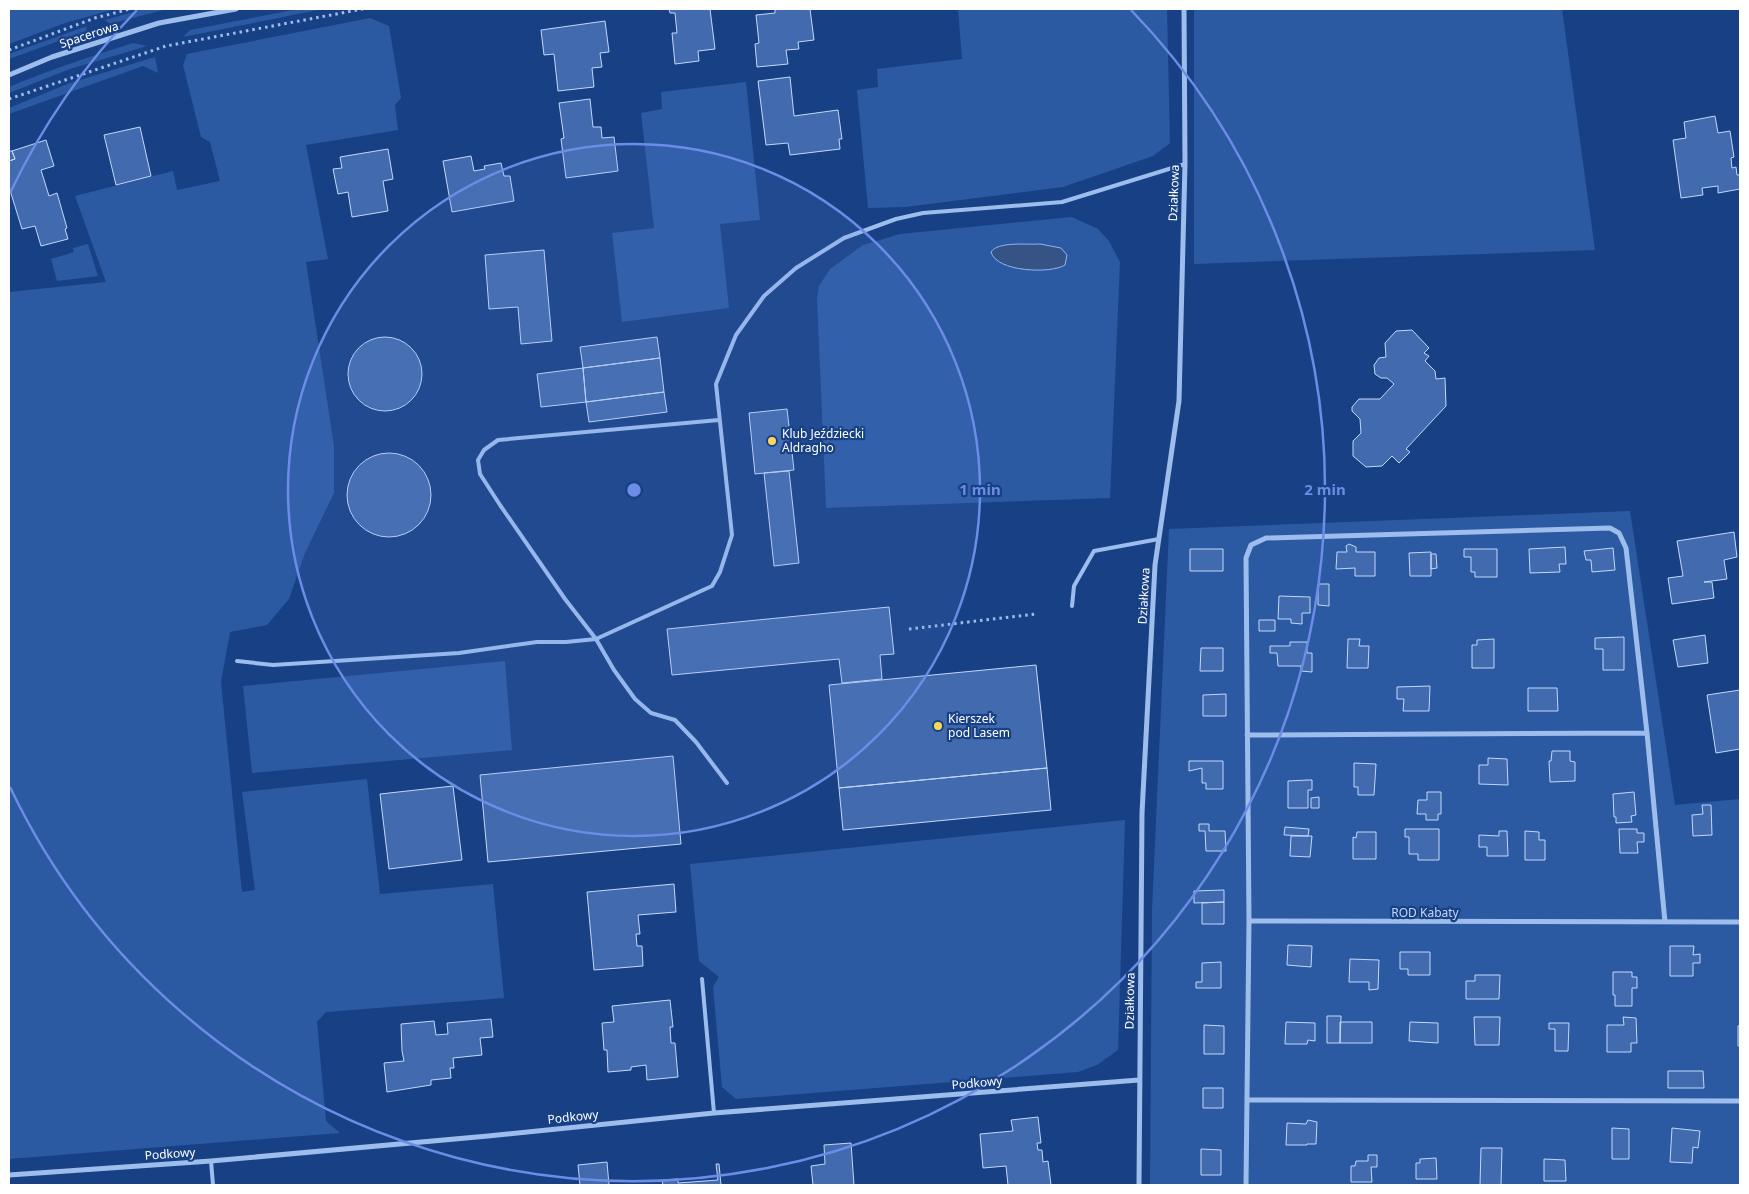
<svg xmlns="http://www.w3.org/2000/svg" width="1749" height="1194" viewBox="0 0 1749 1194" font-family="'Noto Sans',sans-serif">
	<style>
		.green { fill: #2b5aa3 }
		.water { fill: #355385; stroke: #90b7ef }
		.building { fill: #416bae; stroke: #c3d8f9 }
		.lines { fill: none; stroke-linecap: round; stroke-linejoin: round }
		.path { stroke: #9dbdec; stroke-width: 3; stroke-dasharray: 2.5 4; stroke-linecap: butt }
		.lane { stroke: #9dbdec; stroke-width: 4 }
		.street { stroke: #9dbdec; stroke-width: 5 }
		.ring { fill: none; stroke: #6c8ce6; stroke-width: 2.5 }
		.poi-dot { fill: #ffd859; stroke: #184185; stroke-width: 2 }
		.labels { text-anchor: middle; stroke-width: 4.5; stroke-linejoin: round; paint-order: stroke }
		.street-label { font-size: 12px; fill: #fff; stroke: #184185 }
		.poi-label { font-size: 12px; fill: #fff; stroke: #184185; text-anchor: start }
		.park-label { font-size: 12px; fill: #c3d8f9; stroke: #184185 }
		.centre { fill: #6c8ce6; stroke: #184185; stroke-width: 2.5 }
		.ring-label { font-size: 15px; text-anchor: middle; font-weight: bold; fill: #6c8ce6; stroke: #184185; stroke-width: 4.5; stroke-linejoin: round; paint-order: stroke }
	</style>
	<rect width="100%" height="100%" fill="#184185"/>
	<path class="green" d="M9,9H115L65,23L9,44Z
		M144,9H167L110,24L105,20Z
		M298,9H323L183,37L190,30Z
		M958,9H1167L1170,143L1153,156L1063,187L905,207L868,208L857,90L878,87L877,69L962,59Z
		M1194,9H1562L1595,250L1194,264Z
		M370,18L389,26L401,98L395,105L398,130L306,145L328,259L306,262L334,446V493L305,553L289,599L267,625L230,632L221,682L242,892L255,890L242,792L367,779L380,894L493,884L504,998L326,1012L317,1022L326,1121L340,1133L9,1159V292L106,282L75,196L173,171L177,190L220,181L210,142L201,137L183,65L187,54Z
		M87,26L86,31L9,59V54Z
		M133,43L147,46L70,69L9,93V87C50,70 91,56 133,43Z
		M155,57L158,73L143,66L9,114V108L70,83Z
		M746,82L760,220L720,224L729,308L622,322L612,233L654,228L641,113L662,109L661,92Z
		M1072,217L1098,229L1109,241L1120,262L1110,498L826,508L817,299L819,286L830,269L863,245L900,234Z
		M88,244L98,276L57,281L51,259L74,252L73,248Z
		M1630,511L1675,805L1740,799V1185H1150L1152,910L1169,529Z
		M505,661L512,750L252,773L243,686Z
		M1125,820L1118,1050L1097,1065L1078,1072L736,1099L722,1087L713,987L719,977L699,961L690,864Z"/>
	<path class="water" d="M1040,244L1061,248L1067,255L1065,265C1051,274 996,272 991,252C998,241 1027,245 1040,244Z"/>
	<path class="building" d="M669,9H710L715,49L698,51L699,61L675,64L672,33H677L675,13H670Z
		M775,9H810L814,40L798,42L799,49L786,50L788,64L757,67L755,44L759,43L756,15L775,13Z
		M605,21L609,52L600,53L602,67L592,68L594,87L558,91L554,54L544,55L541,30Z
		M790,77L794,116L838,110L842,139H839L840,149L790,155L788,143L766,145L758,81Z
		M590,99L593,127H601L602,138L614,137L618,171L566,178L561,139L564,138L559,103Z
		M1715,116L1718,133L1730,131L1734,157L1731,158L1732,168L1736,167L1737,175H1740V189L1718,193V186L1702,188L1703,195L1681,198L1673,140L1686,138L1684,122Z
		M140,127L151,176L116,185L104,135Z
		M46,140L54,166L41,170L49,196L57,193L67,228L65,229L68,239L41,246L35,226L22,229L9,187V161L15,159L12,151Z
		M388,149L393,179L383,181L388,211L352,217L348,192L338,194L333,169L342,168L340,157Z
		M9,151H12L15,159L9,161Z
		M471,156L474,171L485,169L484,166L501,163L504,176H510L514,201L452,212L443,161Z
		M544,250L552,341L521,344L518,307L489,309L485,255Z
		M1412,330L1429,348L1424,353L1429,356L1425,361L1435,371L1436,379L1445,378L1446,406L1406,449L1410,452L1399,463L1392,456L1382,466L1366,467L1353,456V441L1361,433L1360,419L1352,411V407L1359,399H1380L1394,384L1387,378H1381L1375,374L1374,365L1379,358L1386,357L1385,343L1396,331Z
		M348 374a37 37 0 1 1 74 0a37 37 0 1 1-74 0Z
		M657,337L660,358L583,368L580,347Z
		M660,358L664,392L586,402L583,368Z
		M583,368L586,402L541,407L537,374Z
		M664,392L667,412L589,422L586,402Z
		M787,409L794,470L755,474L749,413Z
		M347 495a42 42 0 1 1 84 0a42 42 0 1 1-84 0Z
		M789,471L799,563L774,566L764,473Z
		M1734,532L1737,557L1724,560L1727,579L1704,582H1712L1714,598L1672,604L1668,578L1683,576L1677,541Z
		M1349,544L1356,547V552H1375V576H1355V568L1336,569L1337,552H1347L1346,546Z
		M1565,547L1566,564H1559L1560,572L1530,573L1529,549Z
		M1613,548L1615,570L1592,572L1591,560H1586L1584,551Z
		M1190,549H1223V571H1190Z
		M1464,549H1497V577H1475V572H1471V557H1464Z
		M1431,552V576H1410L1409,553Z
		M1431,554H1436L1437,568L1431,569Z
		M1318,584H1329V606L1318,605Z
		M1279,596L1310,597V613H1302V624L1291,623V619H1278Z
		M889,607L894,654L880,655L882,679L842,683L839,659L672,675L667,629Z
		M1259,620H1275V631H1259Z
		M1705,635L1708,663L1678,667L1673,640Z
		M1624,637V670H1603V649H1595V638Z
		M1348,639H1360L1359,646H1369L1368,668H1347Z
		M1494,639V668H1472V645H1477V640Z
		M1290,642H1307V653H1312V672L1301,671V666H1278L1277,653H1270V646H1290Z
		M1201,648H1223V671H1200Z
		M1036,665L1047,768L839,788L829,685Z
		M1430,686L1429,711H1403L1404,699H1397V687Z
		M1528,688H1557L1558,711H1528Z
		M1740,690V749L1716,753L1707,695Z
		M1226,694V716H1203V695Z
		M1552,751H1570V761L1575,762V781L1550,782L1549,761H1551Z
		M673,756L681,844L488,862L480,775Z
		M1488,758L1507,759L1508,785L1479,784V765H1488Z
		M1189,761H1223V789H1206V783H1202V768L1189,771Z
		M1354,763L1376,764L1374,795H1358V787H1354Z
		M1047,768L1051,810L843,830L839,788Z
		M1308,780H1312V790H1308V808H1288V781Z
		M453,786L462,860L389,869L380,794Z
		M1427,792H1441V814H1438V820H1426V814H1417L1418,800H1427Z
		M1634,792L1636,815L1631,816L1632,822L1616,823V817H1614L1613,794Z
		M1319,797V808H1311V798Z
		M1702,805H1711L1712,835L1693,836L1692,815L1703,814Z
		M1199,824H1209V831H1225L1226,851H1206L1205,831H1199Z
		M1285,827L1309,829L1308,836L1284,835Z
		M1405,829H1439V860H1418V854H1409V837H1405Z
		M1619,829H1637V833H1644V842H1637L1638,853H1620Z
		M1499,831H1507L1508,856H1487V847H1479V835L1499,836Z
		M1525,831L1539,832V840H1545V860H1525Z
		M1357,832H1376V859H1353V837L1356,838Z
		M1291,836H1312L1310,857L1290,856Z
		M674,884L676,912L638,915L640,934H636L637,946H642L643,966L594,970L587,892Z
		M1224,890V902L1194,903V891Z
		M1224,902V924H1202V903Z
		M1288,945L1312,946L1311,967L1287,965Z
		M1670,946H1694L1693,955L1700,954V963H1693V976H1670Z
		M1400,952H1430V975H1408V969H1400Z
		M1350,959L1379,960L1378,989L1369,990V982H1349Z
		M1221,962V988H1196V982H1202V963Z
		M1613,972H1632V977H1637V988H1632V1006H1615V995H1613Z
		M1475,975H1500L1499,999H1466V981H1475Z
		M670,1000L673,1027H670L671,1043H675L678,1077L647,1080L646,1065L631,1067V1070L608,1072L607,1050H604L602,1023L614,1022L612,1006Z
		M1327,1016H1341L1340,1043H1327Z
		M1474,1017H1500L1499,1045H1475Z
		M1623,1017L1636,1018L1637,1043H1631V1052H1607V1025H1624Z
		M491,1019L493,1037L480,1038L482,1055L453,1058L454,1068H450L451,1078L431,1080V1085L387,1092L384,1063L404,1061L402,1051L401,1024L434,1021L436,1035L448,1034L447,1023Z
		M1286,1022L1315,1023V1041L1308,1040L1307,1044H1285Z
		M1340,1022H1372V1043H1340Z
		M1410,1022L1438,1023V1043L1409,1041Z
		M1549,1023H1569L1568,1051H1555V1029H1549Z
		M1204,1025L1224,1026V1054H1204Z
		M1740,1025V1046H1738V1026Z
		M1668,1071H1703L1704,1088H1668Z
		M1203,1088H1223V1108H1203Z
		M1038,1117L1041,1143H1037L1038,1150H1042L1043,1162L1048,1161L1051,1185H1008L1006,1166L983,1168L980,1134L1013,1131L1011,1120Z
		M1308,1120L1317,1122L1316,1144H1307V1145H1286L1287,1123L1306,1124Z
		M1612,1128L1629,1129V1159H1612Z
		M1672,1128L1700,1131L1698,1148L1693,1147L1692,1163L1670,1162Z
		M851,1143L854,1185H813L811,1166L825,1164L824,1145Z
		M1481,1148H1502L1501,1185H1480Z
		M1201,1149L1221,1150V1175H1201Z
		M1368,1155H1377V1167H1371L1372,1182H1351V1166H1355L1356,1161H1368Z
		M1436,1158L1437,1179H1416V1163H1420V1159Z
		M1544,1159L1565,1160L1566,1181H1544Z
		M607,1162L609,1185H580L578,1165Z
		M716,1164H719L721,1185H663L662,1180L678,1179V1183L718,1180Z"/>
	<g class="lines">
		<path class="path" d="M9,50L95,18L130,9
			M9,99L166,46L363,9
			M909,629L1036,614"/>
		<path class="lane" d="M719,420L498,440L484,450L478,460L480,474L500,505L565,599L596,639L614,670L635,699L651,713L675,720L696,742L727,783
			M1072,606L1074,586L1094,551L1159,539
			M237,661L273,665L459,653L537,642H566L596,639L712,586L720,572L732,535L716,384L736,335L764,296L796,268L844,238L896,219L923,213L1062,202L1185,164
			M702,979L714,1113
			M211,1161L213,1185"/>
		<path class="street" d="M9,75L52,57L159,23L236,9
			M1247,735L1647,733
			M1249,921L1740,922
			M1248,1100L1740,1101
			M9,1175L211,1161L488,1136L714,1113L1139,1080
			M1139,1185L1142,813L1155,565L1179,401L1185,164L1184,9
			M1246,1185L1249,921L1246,558L1251,545L1266,538L1610,528L1619,533L1626,548L1647,733L1665,922"/>
	</g>
	<circle cx="634" cy="490" r="346" fill="#6c8ce6" fill-opacity=".12"/>
	<g class="ring">
		<circle cx="634" cy="490" r="346"/>
		<path d="M10 193A691 691 0 0 1 137 10M1131 10A691 691 0 1 1 10 787"/>
	</g>
	<g class="poi-dot">
		<circle cx="772" cy="441" r="5"/>
		<circle cx="938" cy="726" r="5"/>
	</g>
	<g class="labels">
		<g class="street-label">
			<text transform="translate(89 35) rotate(-18)" y="4">Spacerowa</text>
			<text transform="translate(1174 193) rotate(-88)" y="4">Działkowa</text>
			<text transform="translate(1144 596) rotate(-87)" y="4">Działkowa</text>
			<text transform="translate(1130 1001) rotate(-89)" y="4">Działkowa</text>
			<text transform="translate(977 1083) rotate(-5)" y="4">Podkowy</text>
			<text transform="translate(573 1117) rotate(-6)" y="4">Podkowy</text>
			<text transform="translate(170 1154) rotate(-4)" y="4">Podkowy</text>
		</g>
		<g class="poi-label">
			<text x="782" y="438">Klub Jeździecki<tspan x="782" dy="14">Aldragho</tspan></text>
			<text x="948" y="723">Kierszek<tspan x="948" dy="14">pod Lasem</tspan></text>
		</g>
		<g class="park-label">
			<text x="1425" y="917">ROD Kabaty</text>
		</g>
	</g>
	<circle cx="634" cy="490" r="8" class="centre"/>
	<g class="ring-label">
		<text x="980" y="495">1 min</text>
		<text x="1325" y="495">2 min</text>
	</g>
	<rect width="1749" height="1194" fill="none" stroke="#ffffff" stroke-width="20"/>
</svg>
